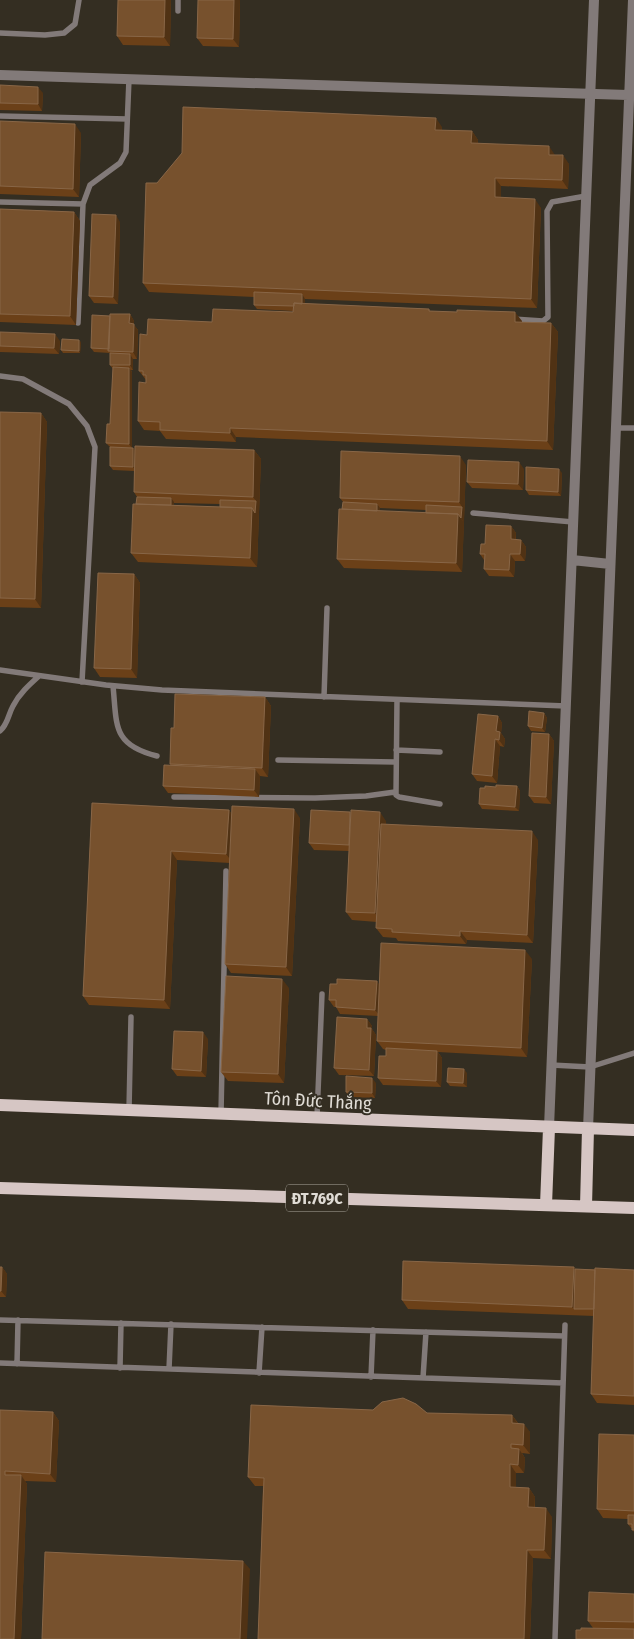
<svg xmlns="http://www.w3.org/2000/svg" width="634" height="1639" viewBox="0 0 634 1639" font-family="'Fira Sans Condensed',sans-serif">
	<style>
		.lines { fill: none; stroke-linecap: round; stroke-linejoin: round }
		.lane { stroke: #827a79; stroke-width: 5.5 }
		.street { stroke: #827a79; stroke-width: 10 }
		.primary { stroke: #d6c6c4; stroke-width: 12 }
		.wall { fill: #6b4018; fill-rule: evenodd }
		.shaded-wall { fill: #503214 }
		.building { fill: #77512d; stroke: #886647 }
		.labels { text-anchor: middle; stroke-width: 4; stroke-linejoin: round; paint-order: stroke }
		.shield { fill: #342e22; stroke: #aca89f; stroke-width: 1 }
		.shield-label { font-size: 16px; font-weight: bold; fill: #e0dcd5 }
		.street-label { font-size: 18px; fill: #e0dcd5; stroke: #342e22 }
	</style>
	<rect width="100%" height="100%" fill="#342e22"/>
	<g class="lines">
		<path class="lane" d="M178,11V0
			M0,33L45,35L64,33L75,24L79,0
			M0,116L127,119
			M0,202L83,204
			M513,319L543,321L548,317L547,211L552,202L586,196
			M78,323L83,204L90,185L120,163L126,152L129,79
			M0,376L23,379L69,404L87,426L95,447L82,682
			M615,428H634
			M473,513L573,522
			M0,670L106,685L162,690L566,706
			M113,686C117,725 112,745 157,756
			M324,697L327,608
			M397,700L396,795L399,797L440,804
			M0,731C8,724 8,715 13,706C19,694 29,685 39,676
			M396,750L440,752
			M278,760L395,762
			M174,797L315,798L366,796L395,792
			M551,1065L590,1067L634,1053
			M129,1110L131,1017
			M221,1114L226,871
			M317,1117L322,994
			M0,1320L564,1336
			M0,1363L563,1383
			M17,1364L18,1320
			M120,1368L121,1323
			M169,1369L171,1324
			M259,1373L262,1327
			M371,1377L373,1330
			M423,1378L426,1332
			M555,1639L565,1325"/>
		<path class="street" d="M0,75L628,95
			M572,560L610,564
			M549,1128L594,0
			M588,1129L633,0"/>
		<path class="primary" d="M0,1105L634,1130
			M0,1188L634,1208
			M546,1205L549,1128
			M586,1206L588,1129"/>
	</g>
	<path class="wall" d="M118,0H171L170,46L123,45L117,36Z
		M240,0L239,47L203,46L197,38Z
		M0,85L43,93L42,111L0,110Z
		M0,121L81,133L79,197L0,194Z
		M442,127V130L472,131L478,140V143L555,155L569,164L568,189L501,186V197L541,208L537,308L305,299V304L429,309L430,311L522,321V322L551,323L558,332L553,450L236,437V442L166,439L160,431L144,430L138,421L146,380L139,371L147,335L212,322L293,312V311L257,309L254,305V297L149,292L143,283L157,183Z
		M0,209L74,212L80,221L76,325L0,322Z
		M120,222L118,304L94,303L89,296Z
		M130,314L134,321V325L138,330L137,359H133V370H131L132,372V448H133L135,451L254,450L261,459L257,567L138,562L131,553L137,497L134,492V471L113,470L110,466V447L106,443L110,424L113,369L110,365V353L94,352L91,348L110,316ZM174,503L220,504V507L174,505Z
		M0,332L60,341L59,354L0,352Z
		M81,342L80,353H63L61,350Z
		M0,412L41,413L47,422L41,608L0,607Z
		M466,465L462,572L344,568L337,559L342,509L343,502L340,498ZM380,508L426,510V513L380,511Z
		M524,469L523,490L472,488L467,482Z
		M562,473L561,496L529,495L526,490Z
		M511,526L516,533V540H521L526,547L525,561H515L514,577L489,576L484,569V560L480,554L485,544Z
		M134,574L140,583L137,678L100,677L94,668Z
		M265,697L271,706L268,777L260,776L259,797L168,793L163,786L171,766L170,764L174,728Z
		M544,713L547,718L545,732L531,731L528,726Z
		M498,716L502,723L501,733L505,739L504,747L500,746L497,783L477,781L472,774Z
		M549,734L554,741L551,804L534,803L529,796Z
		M517,786L520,791L519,811L482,809L479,804Z
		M92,803L229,810L232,815L300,818L292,976L231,973L225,964L230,863L177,860L170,1009L89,1005L83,996Z
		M386,821V824L538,840L533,943L467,940L466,944L398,941L396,938L383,937L376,928L377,922L352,920L346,912L349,851L314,850L309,843Z
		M532,959L527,1057L438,1052L442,1058L441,1087L383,1085L378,1078L386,1056V1050L383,1049L377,1041L378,1016L340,1014L336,1007H334L329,1000L337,984L377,981L379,985Z
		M289,988L284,1083L228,1081L221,1072Z
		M367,1019L372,1026V1029L376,1035L374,1076L339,1075L334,1068Z
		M208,1039L206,1077L177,1076L172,1069Z
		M467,1073V1087L450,1086L447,1082Z
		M376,1083L375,1098L349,1097L346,1092Z
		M0,1267H2L7,1274L6,1297H0Z
		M575,1269L634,1270V1405L597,1403L591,1394L594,1316L408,1309L402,1300Z
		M0,1410L53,1412L59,1421L56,1482L25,1481L27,1484L21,1639H0Z
		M427,1413L512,1415L518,1423L530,1432V1454L522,1453L525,1458L524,1473H516V1487L529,1488L535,1497V1508L552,1517L551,1559L533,1558L530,1639H258L263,1486H255L248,1477Z
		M634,1435V1532L632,1528H631L628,1524V1519L603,1518L597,1509Z
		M634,1594V1639L581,1630L593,1628L588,1621Z"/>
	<path class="shaded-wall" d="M165,0H171L170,46L164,37Z
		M234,0H240L239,47L233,39Z
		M38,87L43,93L42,111L38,104Z
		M436,118L442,127L441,139L435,130Z
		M75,124L81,133L79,197L73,189Z
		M472,131L478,140L477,152L471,143Z
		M549,146L555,155H549Z
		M563,155L569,164L568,189L562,180Z
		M495,178L501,186V206L495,197Z
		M535,199L541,208L537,308L531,299Z
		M74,212L80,221L76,325L70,316Z
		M116,215L120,222L118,304L113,297Z
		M302,294L305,299V311L302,306Z
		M515,312L522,321L521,331L515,322Z
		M130,314L134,321V325L138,330L137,359L133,352L129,323Z
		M551,323L558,332L553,450L547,441Z
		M55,334L60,341L59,354L54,348Z
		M79,340L81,342L80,353L79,351Z
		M130,354L133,359V370L130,365Z
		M129,368L132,372V448L129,444Z
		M41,413L47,422L41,608L35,599Z
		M230,428L236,437V442L230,433Z
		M133,448L137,453L136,471L133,467Z
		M254,450L261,459L257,567L250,558L252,508L256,501L253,497Z
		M460,456L466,465L464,523L461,518L462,507L459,502Z
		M519,462L524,469L523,490L518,484Z
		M559,469L562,473L561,496L558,492Z
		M171,498L174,502V514L170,509Z
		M377,504L380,508V519L376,515Z
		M458,514L464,523L462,572L456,563Z
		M511,526L516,533L515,546L511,539Z
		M521,540L526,547L525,561L520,554Z
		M510,554L515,561L514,577L509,570Z
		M134,574L140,583L137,678L131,669Z
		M265,697L271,706L268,777L262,768Z
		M544,713L547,718L545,732L542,728Z
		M498,716L502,723L501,733L505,739L504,747L499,740L496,731Z
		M549,734L554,741L551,804L546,797Z
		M495,739L500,746L497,783L492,776Z
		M255,769L260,776L259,797L254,790Z
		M517,786L520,791L519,811L515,807Z
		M294,809L300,818L292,976L286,967Z
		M229,810L235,819L233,863L226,854Z
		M380,812L386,821L381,922L375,913Z
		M532,831L538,840L533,943L527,935Z
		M171,851L177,860L170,1009L164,1000Z
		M460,931L467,940L466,944L460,936Z
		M525,950L532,959L527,1057L521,1048Z
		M282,979L289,988L284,1083L278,1074Z
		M377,981L381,988L380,1016L375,1010Z
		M367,1019L372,1026V1029L376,1035L374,1076L369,1070L367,1028Z
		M203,1032L208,1039L206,1077L201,1071Z
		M437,1051L442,1058L441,1087L436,1081Z
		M464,1069L467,1073V1087L463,1083Z
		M372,1078L376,1083L375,1098L372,1093Z
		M2,1267L7,1274L6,1297L1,1291Z
		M574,1267L580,1276L574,1309L572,1307Z
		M53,1412L59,1421L56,1482L50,1474Z
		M512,1415L518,1424L512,1423Z
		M524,1424L530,1432V1454L523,1445Z
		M519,1449L525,1458L524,1473L518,1465Z
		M510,1464L516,1473V1496L510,1487Z
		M21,1475L27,1484L21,1639H14Z
		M529,1488L535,1497L534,1516L528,1507Z
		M546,1508L552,1517L551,1559L544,1550Z
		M527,1550L533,1558L530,1639H524Z
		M243,1561L250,1569L247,1639H240Z"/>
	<path class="building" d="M118,0H165L164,37L117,36Z
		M198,0H234L233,39L197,38Z
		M0,85L38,87V104L0,103Z
		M183,107L436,118L435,130L472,131L471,143L549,146V155H563L562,180L495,178V197L535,199L531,299L143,283L146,183H157L182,153Z
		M0,121L75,124L73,189L0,186Z
		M0,209L74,212L70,316L0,314Z
		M92,214L116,215L113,297L89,296Z
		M254,292L302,294V304L294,303V306L254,305Z
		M294,303L429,309V311L457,312V310L515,312V322L551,323L547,441L230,428V433L160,430V422L138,421L139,382L146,383V375H143V371H139L140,334L147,335L148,319L212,322L213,309L293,312Z
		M110,314H130L129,323L134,324L133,352L108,351Z
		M92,315L110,316L109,349L91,348Z
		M0,332L55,334L54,348L0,346Z
		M62,339L79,340V351L61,350Z
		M110,353L130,354V365H110Z
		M113,367L129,368V444L106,443L107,424H110Z
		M0,412L41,413L35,599L0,598Z
		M135,446L254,450L253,497L134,492Z
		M110,447L133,448V467L110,466Z
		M341,451L460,456L459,502L340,498Z
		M468,460L519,462L518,484L467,482Z
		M526,467L559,469L558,492L526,490Z
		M137,497L171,498V505L136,504Z
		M220,500L256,501L255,513L252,508L220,507Z
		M343,502L377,504V511L342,509Z
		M133,504L252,508L250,558L131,553Z
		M426,505L462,507L461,518L458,514L426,513Z
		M339,509L458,514L456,563L337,559Z
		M486,525L511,526V539L521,540L520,554H510L509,570L484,569L485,554H480L481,544H485Z
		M98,573L134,574L131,669L94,668Z
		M175,694L265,697L262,768L170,764L171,728H174Z
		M529,711L544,713L542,728L528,726Z
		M478,714L498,716L496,731L500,732L499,740L495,739L492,776L472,774Z
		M532,733L549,734L546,797L529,796Z
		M164,765L255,769L254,790L163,786Z
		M496,785L517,786L515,807L479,804L480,788H485V786L496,787Z
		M92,803L229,810L226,854L171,851L164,1000L83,996Z
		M232,806L294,809L286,967L225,964Z
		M311,810L350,812L349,845L309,843Z
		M351,810L380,812L375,913L346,912Z
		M381,824L532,831L527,935L460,931V936L392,932V929L376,928Z
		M381,943L525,950L521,1048L377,1041Z
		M226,976L282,979L278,1074L221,1072Z
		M337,979L377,981L375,1010L336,1007V1000H329L330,984H337Z
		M337,1017L367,1019V1028H371L369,1070L334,1068Z
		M174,1031L203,1032L201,1071L172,1069Z
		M386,1048L437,1051L436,1081L378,1078L379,1056H386Z
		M448,1068L464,1069L463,1083L447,1082Z
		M346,1076L372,1078V1093L346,1092Z
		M403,1261L574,1267L572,1307L402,1300Z
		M0,1267H2L1,1291H0Z
		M595,1268L634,1270V1396L591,1394Z
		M575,1269L595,1270L594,1309H574Z
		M403,1398L416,1404L427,1413L512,1415V1423L524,1424L523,1445L511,1444V1448L519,1449L518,1465L510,1464V1487L529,1488L528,1507L546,1508L544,1550H527L524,1639H258L264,1478L248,1477L251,1405L373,1410L382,1402Z
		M0,1410L53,1412L50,1474L5,1471V1475H21L14,1639H0Z
		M599,1434L634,1435V1511L597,1509Z
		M628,1515H634V1530H632V1524H628Z
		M45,1552L243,1561L240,1639H42Z
		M589,1592L634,1594V1622L588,1621Z
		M581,1628L634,1629V1639H576V1630H581Z"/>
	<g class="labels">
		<rect class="shield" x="286" y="1184.5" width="62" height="27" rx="4"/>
		<g class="shield-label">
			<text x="317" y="1204">ĐT.769C</text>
		</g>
		<g class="street-label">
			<text transform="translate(318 1101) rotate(3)" y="6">Tôn Đức Thắng</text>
		</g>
	</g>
</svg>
